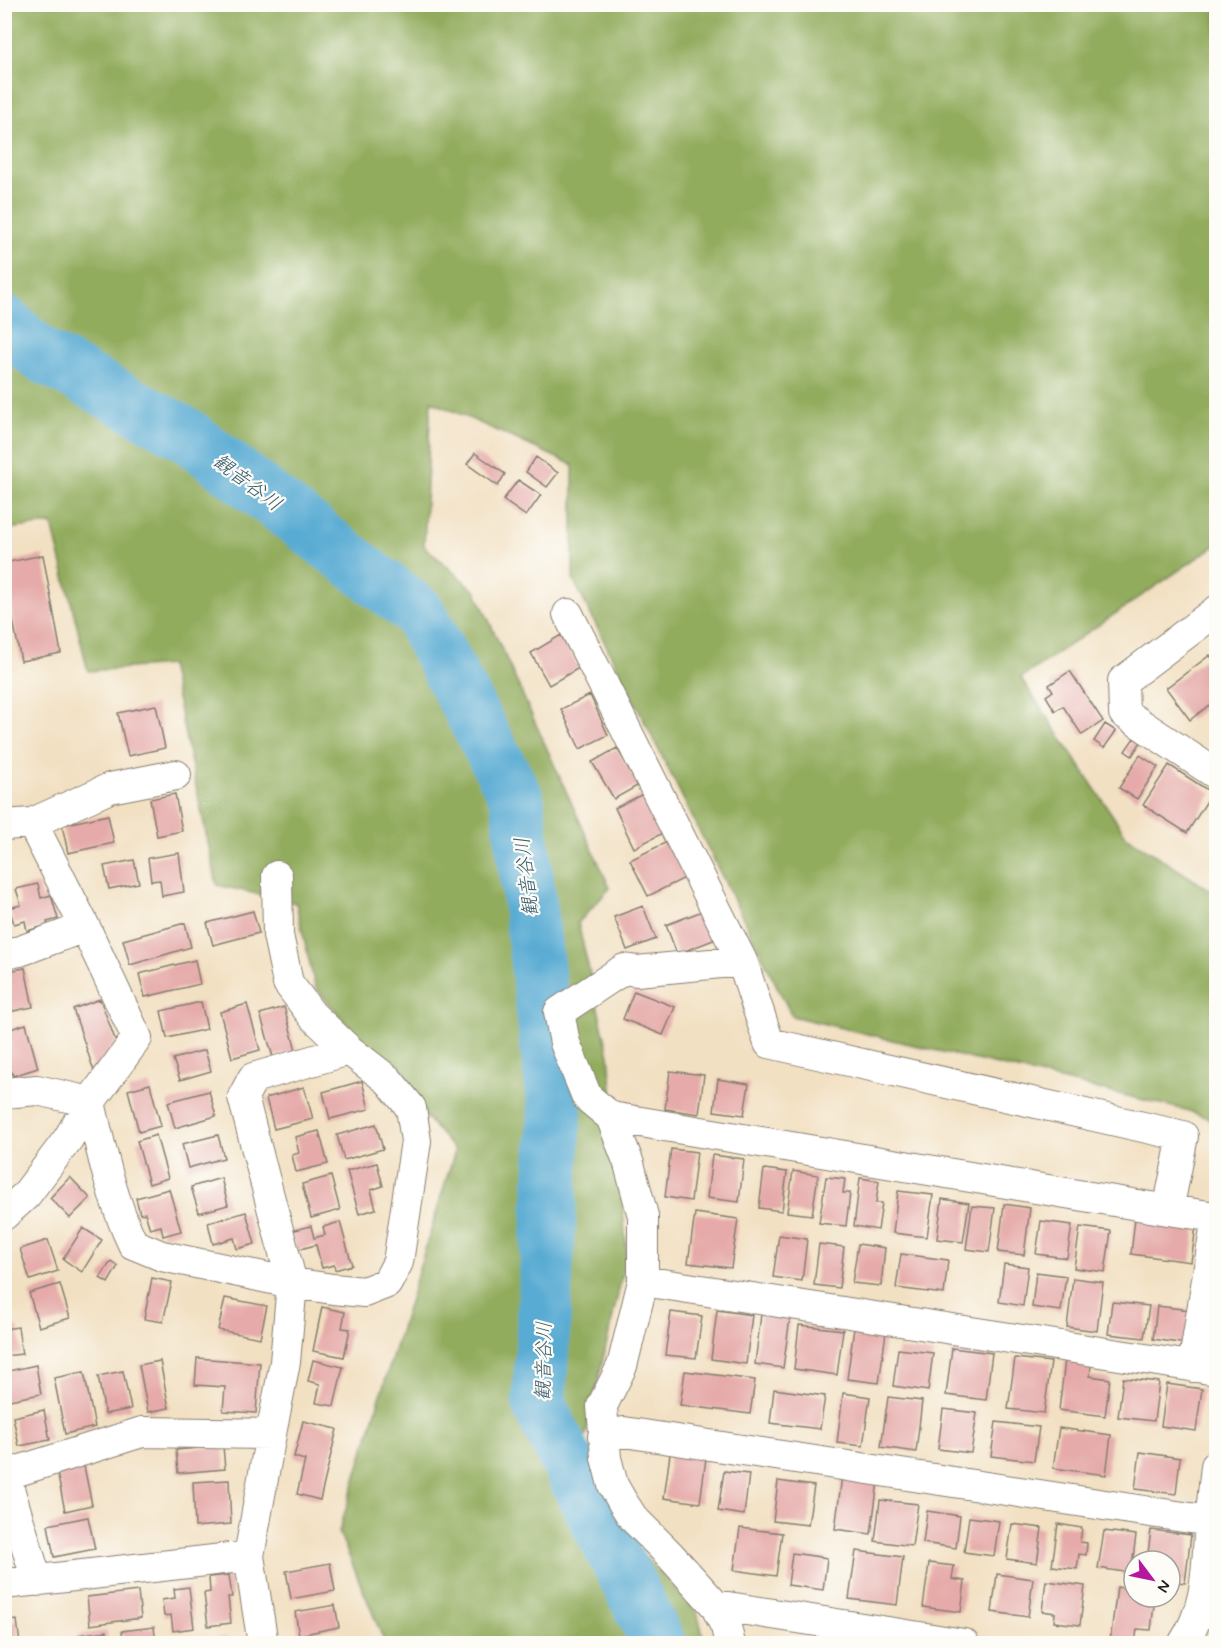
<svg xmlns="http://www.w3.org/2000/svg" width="1221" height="1648" viewBox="0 0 1221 1648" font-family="Mynerve,'Klee One',sans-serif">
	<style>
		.forest { fill: #92ac5d; stroke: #57643c; stroke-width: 1.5 }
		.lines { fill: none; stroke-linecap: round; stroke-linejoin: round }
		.river { stroke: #58abd3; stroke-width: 54 }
		.building { fill: #e5aaa9 }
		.minor-casing { stroke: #877e6f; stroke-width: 32 }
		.minor { stroke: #fff; stroke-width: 30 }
		.labels { text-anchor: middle; stroke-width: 4.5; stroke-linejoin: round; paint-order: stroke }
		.water-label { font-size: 20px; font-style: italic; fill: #375c6e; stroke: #fdfcf7 }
	</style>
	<rect width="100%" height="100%" fill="#fdfcf7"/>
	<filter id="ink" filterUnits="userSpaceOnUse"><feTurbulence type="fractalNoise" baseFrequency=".0167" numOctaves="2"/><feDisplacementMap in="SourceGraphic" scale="12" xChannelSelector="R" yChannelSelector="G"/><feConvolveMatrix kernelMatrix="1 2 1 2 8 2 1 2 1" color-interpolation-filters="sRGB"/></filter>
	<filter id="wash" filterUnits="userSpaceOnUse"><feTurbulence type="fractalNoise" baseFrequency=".008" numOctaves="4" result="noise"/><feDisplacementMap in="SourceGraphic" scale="24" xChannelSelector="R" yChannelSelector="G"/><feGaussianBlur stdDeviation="1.35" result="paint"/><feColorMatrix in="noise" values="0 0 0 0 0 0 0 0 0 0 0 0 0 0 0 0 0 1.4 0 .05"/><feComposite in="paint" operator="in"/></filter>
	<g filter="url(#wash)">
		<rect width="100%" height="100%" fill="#f2e0c2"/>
		<path class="forest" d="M4,5H1216V545L1021,678L1127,837L1216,894V1121L1186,1110L792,1016L573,579V465L431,401L424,546L476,592L610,888L578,923L609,1055L627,1255L575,1481L697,1612L705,1643H385L339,1532L455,1151L315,987L296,903L217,885L170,665L88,671L52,524L5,529Z"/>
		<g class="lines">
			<path class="river" d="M4,322L38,353L187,435L418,612L517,799L555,1110L539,1405L659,1644"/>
		</g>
		<g id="blocks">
			<path class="building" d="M475,453L505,474L498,486L467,464Z
				M536,457L558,473L547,487L526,472Z
				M518,480L541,495L526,516L503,500Z
				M43,555L61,653L21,661L4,575V563Z
				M561,635L579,668L549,685L531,653Z
				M1210,655L1216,664V700L1190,720L1166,688Z
				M1070,671L1103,721L1082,735L1063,706L1055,711L1046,696L1053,691L1049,685Z
				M590,695L608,735L580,749L561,709Z
				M156,705L165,748L128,756L118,713Z
				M1105,724L1116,731L1104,748L1094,741Z
				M1134,738L1141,742L1132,756L1125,751Z
				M617,748L639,785L614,799L592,762Z
				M1140,755L1158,767L1137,799L1119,788Z
				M1169,765L1212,793L1187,833L1143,805Z
				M175,794L182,831L157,836L150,799Z
				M643,794L663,833L634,848L615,808Z
				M108,815L114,843L68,853L62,825Z
				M667,842L685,878L648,896L630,860Z
				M179,853L184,892L162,896L160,880L151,881L148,858Z
				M134,860L139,883L109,889L104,866Z
				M38,884L41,898L51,895L58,919L47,922L48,925L27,931L25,921L14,924L9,908L21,905L16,889Z
				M643,906L656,939L627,950L614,917Z
				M705,910L716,939L677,954L666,925Z
				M253,911L259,933L213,945L207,923Z
				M185,923L191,947L130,965L123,940Z
				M195,960L200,984L145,997L139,974Z
				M25,968L33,1007L4,1013V972Z
				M634,991L675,1007L663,1035L623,1019Z
				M100,999L116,1042L94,1071L73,1009Z
				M201,1002L207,1029L167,1038L161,1011Z
				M247,1004L260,1050L232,1058L220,1012Z
				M284,1007L296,1050L273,1057L260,1014Z
				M26,1024L38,1068L13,1076L4,1049V1031Z
				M205,1050L211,1071L180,1080L173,1059Z
				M670,1071L704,1075L699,1114L665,1109Z
				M718,1079L749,1084L744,1115L714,1111Z
				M362,1081L369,1109L330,1119L323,1092Z
				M150,1084L161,1126L139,1132L128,1090Z
				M304,1087L313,1119L274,1129L266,1098Z
				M209,1091L216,1116L175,1128L168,1102Z
				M376,1124L383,1149L344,1160L337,1135Z
				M319,1131L328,1164L296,1172L292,1155L299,1153L295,1137Z
				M156,1135L168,1178L149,1184L137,1141Z
				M218,1135L224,1158L188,1168L182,1144Z
				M671,1149L697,1152L691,1201L665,1197Z
				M712,1155L744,1159L739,1202L707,1198Z
				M377,1163L383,1186L371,1190L376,1209L359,1214L347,1171Z
				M764,1169L787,1172L782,1211L759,1208Z
				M793,1171L818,1175L812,1215L787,1212Z
				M331,1176L340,1210L311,1218L302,1184Z
				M70,1177L90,1198L70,1218L50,1198Z
				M826,1177L845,1179L843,1193H850L846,1226L819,1223Z
				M221,1178L228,1205L199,1213L191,1187Z
				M860,1178L879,1181L876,1203H882L878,1230L854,1226Z
				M169,1189L181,1231L163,1236L161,1226L150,1229L145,1213L140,1214L136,1198Z
				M898,1191L933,1195L927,1237L893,1233Z
				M942,1199L969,1203L963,1242L937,1239Z
				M1004,1204L1030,1208L1024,1255L998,1252Z
				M972,1206L995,1208L989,1252L966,1249Z
				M246,1212L255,1244L237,1249L234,1238L213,1244L208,1223Z
				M695,1213L738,1219L731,1268L688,1263Z
				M1135,1218L1196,1226L1191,1262L1131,1254Z
				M1041,1221L1072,1225L1067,1258L1036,1254Z
				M340,1222L352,1265L335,1270L334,1265L322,1268L316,1245L296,1250L291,1231L311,1226L314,1238L325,1235L323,1227Z
				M1080,1227L1111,1231L1105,1272L1074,1268Z
				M83,1228L102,1240L82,1272L63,1259Z
				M779,1235L807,1239L802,1281L773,1277Z
				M48,1240L58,1271L30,1280L20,1249Z
				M819,1244L844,1247L839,1288L814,1285Z
				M858,1244L885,1248L881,1286L852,1283Z
				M901,1254L948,1260L944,1294L896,1288Z
				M111,1261L118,1266L108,1283L100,1278Z
				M1004,1264L1028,1267L1023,1306L999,1302Z
				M1036,1272L1066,1276L1061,1311L1032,1307Z
				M152,1278L172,1282L163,1322L144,1319Z
				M1073,1278L1103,1282L1097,1331L1067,1327Z
				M60,1284L70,1318L39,1327L29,1293Z
				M225,1298L267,1306L260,1338L218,1330Z
				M1112,1302L1149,1306L1144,1338L1108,1334Z
				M1157,1306L1190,1310L1186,1344L1153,1339Z
				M322,1307L345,1312L342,1328L350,1329L344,1357L313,1351Z
				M717,1310L752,1315L746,1364L711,1359Z
				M671,1312L702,1316L696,1358L665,1355Z
				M761,1314L790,1318L783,1368L755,1364Z
				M799,1325L843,1330L837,1375L794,1369Z
				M18,1327L22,1354L4,1356V1329Z
				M854,1328L886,1332L879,1383L847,1379Z
				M952,1348L992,1353L986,1400L946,1395Z
				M898,1349L933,1353L928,1391L893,1386Z
				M197,1358L260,1363L256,1413L223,1411L225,1387L195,1385Z
				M1015,1358L1051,1362L1044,1413L1008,1409Z
				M313,1360L343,1367L334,1406L316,1403L320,1384L308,1381Z
				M1065,1360L1091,1364L1090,1376L1110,1379L1105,1416L1059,1410Z
				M160,1361L169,1408L148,1412L139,1365Z
				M36,1365L41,1394L4,1401V1372Z
				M123,1371L131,1409L105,1414L98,1376Z
				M685,1371L755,1380L750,1414L680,1405Z
				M84,1372L95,1427L65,1434L54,1378Z
				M1123,1378L1159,1382L1154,1421L1118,1417Z
				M1167,1384L1202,1389L1196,1431L1161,1426Z
				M774,1389L825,1396L820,1429L770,1423Z
				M843,1393L870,1397L863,1446L837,1443Z
				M888,1397L922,1401L916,1452L881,1447Z
				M943,1409L977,1413L971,1453L938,1449Z
				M44,1410L50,1440L19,1446L13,1417Z
				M303,1421L337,1429L320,1500L297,1494L305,1460L294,1457Z
				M996,1422L1039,1427L1034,1461L991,1456Z
				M1059,1428L1111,1435L1106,1475L1053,1468Z
				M223,1446L225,1469L178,1473L176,1450Z
				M1140,1452L1180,1458L1176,1494L1135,1489Z
				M670,1454L706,1458L700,1503L664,1498Z
				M84,1466L92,1505L65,1511L57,1472Z
				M724,1471L749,1474L744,1515L718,1511Z
				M842,1476L878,1481L871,1534L835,1529Z
				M229,1480L231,1524L195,1527L193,1482Z
				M778,1481L814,1486L808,1525L773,1521Z
				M880,1500L918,1504L912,1546L875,1541Z
				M927,1511L960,1516L956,1548L923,1543Z
				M88,1517L95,1549L54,1557L48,1525Z
				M969,1517L999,1521L994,1556L964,1552Z
				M1012,1524L1042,1528L1037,1563L1007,1559Z
				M1058,1524L1082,1528L1080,1542L1087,1543L1086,1555L1079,1554L1077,1569L1052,1566Z
				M4,1526L12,1551L4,1553Z
				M740,1528L782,1533L776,1576L734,1570Z
				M1151,1530L1191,1535L1185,1583L1170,1581V1561H1147Z
				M1104,1531L1136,1535L1131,1573L1098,1568Z
				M856,1551L903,1557L897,1605L849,1599Z
				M792,1553L827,1558L823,1590L788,1585Z
				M330,1563L335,1591L291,1599L286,1571Z
				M929,1563L954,1566L952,1579L965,1581L961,1612L923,1607Z
				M997,1574L1033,1579L1028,1617L992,1612Z
				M229,1575L232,1597H228L231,1623L208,1626L204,1593L210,1592L209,1577Z
				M1046,1581L1085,1586L1080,1625L1054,1622L1055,1613L1042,1611Z
				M189,1587L194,1628L173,1631L171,1615L164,1616L162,1600L175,1598L174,1589Z
				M1117,1587L1134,1590V1597H1155L1151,1630L1137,1629L1135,1644L1110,1642Z
				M138,1591L141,1618L90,1625L87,1597Z
				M335,1605L339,1627L299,1635L295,1612Z
				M17,1620L20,1644H4V1622Z
				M154,1627L156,1644H123L122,1631Z
				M107,1631L108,1644H79L78,1635Z
				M226,1637V1644H186V1642Z
				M336,1638V1644H311V1642Z
				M767,1640L786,1642V1644H767Z"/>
		</g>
	</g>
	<g filter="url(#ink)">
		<use href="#blocks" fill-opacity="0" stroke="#877e6f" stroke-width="1.5"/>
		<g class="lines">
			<g class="minor-casing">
				<path id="minor" d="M1216,611L1123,681L1124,713L1216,774
					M568,614L742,961L769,1043L1183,1136L1168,1210
					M4,825L32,823
					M4,954L20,951L85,927
					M4,1093L37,1090L90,1102C101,1150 112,1200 133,1244L162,1256L292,1283L333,1289L364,1292L387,1283L398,1262L416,1141L411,1108L388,1080L349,1050L312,1015L288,983L278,935L277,876
					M611,1117L587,1097L565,1043L559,1012L624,969L637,971L742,961
					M4,1215L26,1195L68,1139L90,1102L137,1038L85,927L32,823L110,788L176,775
					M643,1281L1216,1370
					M1193,1367L1216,1223
					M603,1436L624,1432L1210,1521
					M4,1472L37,1581
					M5,1475L142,1432L271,1434
					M4,1584L249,1556
					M715,1605L964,1644
					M263,1644L249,1556L271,1434L285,1362L292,1283L243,1097L253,1078L349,1050
					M730,1644L726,1627L715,1605L669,1554L633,1518L622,1501L613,1485L606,1458L602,1406L622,1366L643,1281V1216L629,1164L611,1117L1168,1210L1216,1217
					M1183,1644C1209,1605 1206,1566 1210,1522C1212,1503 1214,1484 1216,1466"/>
			</g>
			<use href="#minor" class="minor"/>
		</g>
	</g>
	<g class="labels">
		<g class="water-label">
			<text transform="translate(248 482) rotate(37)" y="7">観音谷川</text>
			<text transform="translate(526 877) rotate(-97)" y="7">観音谷川</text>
			<text transform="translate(543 1361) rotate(-89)" y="7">観音谷川</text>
		</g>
	</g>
	<rect width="1221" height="1648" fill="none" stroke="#fdfcf7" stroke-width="24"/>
	<g transform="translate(1152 1579) rotate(122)"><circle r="28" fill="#fdfcf7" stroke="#a3a29f" stroke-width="1.5"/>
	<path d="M0-4.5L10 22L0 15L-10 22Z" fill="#b5179e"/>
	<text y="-9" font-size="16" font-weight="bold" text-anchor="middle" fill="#1c1c1c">N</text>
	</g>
</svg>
